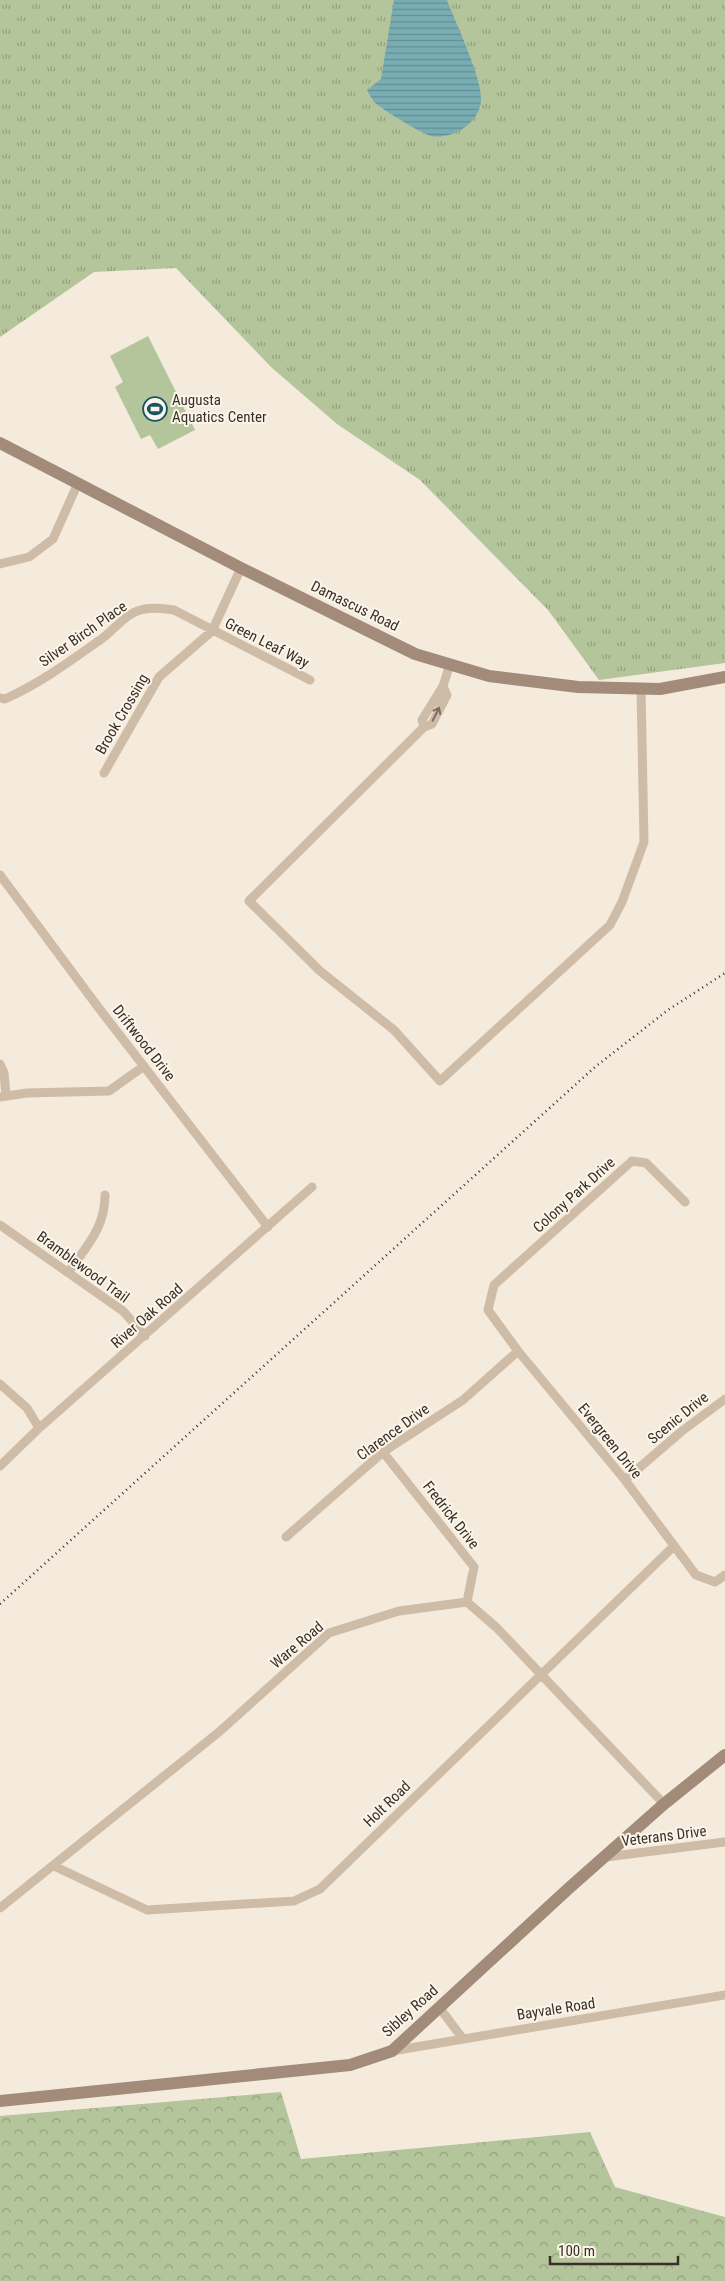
<svg xmlns="http://www.w3.org/2000/svg" width="725" height="2281" viewBox="0 0 725 2281" font-family="'Roboto Condensed',sans-serif">
	<style>
		.grass { fill: url(#grass-tufts) }
		.forest { fill: url(#forest-crowns) }
		.pitch { fill: #b4c59b }
		.water { fill: url(#water-rules) }
		.lines { fill: none; stroke-linecap: round; stroke-linejoin: round }
		.street { stroke: #cebca7; stroke-width: 9 }
		.secondary { stroke: #a28b78; stroke-width: 12 }
		.rail { stroke: #3a2f28; stroke-width: 2.5; stroke-dasharray: 1 4; stroke-linecap: butt }
		.oneway { stroke: #7d6e61 }
		.labels { text-anchor: middle; stroke-width: 4; stroke-linejoin: round; paint-order: stroke }
		.poi-label { font-size: 15px; fill: #3a2f28; stroke: #fbf5ea; text-anchor: start }
		.street-label { font-size: 15px; fill: #3a2f28; stroke: #fbf5ea }
	</style>
	<defs>
		<pattern id="grass-tufts" width="24" height="20" patternUnits="userSpaceOnUse" patternTransform="scale(1.25)"><rect width="24" height="20" fill="#b4c59b"/><path d="M3 7l-1-3M5 7V3M7 7l1-3M15 17l-1-3M17 17v-4M19 17l1-3" fill="none" stroke="#93a07e"/></pattern>
		<pattern id="forest-crowns" width="20" height="18" patternUnits="userSpaceOnUse" patternTransform="scale(1.25)"><rect width="20" height="18" fill="#b4c59b"/><path d="M2 6a3 3 0 1 1 6 0M12 15a3 3 0 1 1 6 0" fill="none" stroke="#93a07e"/></pattern>
		<pattern id="water-rules" width="6" height="5" patternUnits="userSpaceOnUse" patternTransform="scale(1.25)"><rect width="6" height="5" fill="#79adb4"/><path d="M0 2.5h6" fill="none" stroke="#648d92"/></pattern>
	</defs>
	<rect width="100%" height="100%" fill="#f4ebdd"/>
	<path class="grass" d="M0,0H725V663L599,680L548,610L420,480L337,424L271,367L176,268L94,272L0,337Z"/>
	<path class="forest" d="M281,2092L301,2159L590,2132L615,2187L725,2217V2281H0V2116Z"/>
	<path class="pitch" d="M148,336L195,430L158,449L150,435L141,439L115,387L123,382L110,356Z"/>
	<path class="water" d="M394,0H447C455,22 483,79 481,101C479,123 453,140 431,136C422,134 382,109 375,103C372,99 369,94 367,90L381,79Z"/>
	<g class="lines">
		<path class="street" d="M0,564L29,557L53,539L78,483
			M443,686L447,695L432,724L424,727L422,720L443,686L450,664
			M0,698L5,699C39,684 69,662 100,640C111,633 121,619 133,613C144,607 162,608 174,610L310,680
			M424,727L249,901L320,971L394,1030L440,1081L610,925L622,902L644,842L641,688
			M104,773L159,677L212,631L241,568
			M0,875L98,1007L268,1227
			M0,1064L4,1073L6,1096
			M0,1097L27,1093L109,1091L144,1066
			M685,1202L646,1163L632,1161L494,1285L488,1310L518,1351L625,1480L696,1575L715,1582L725,1575
			M0,1225L123,1311L145,1336
			M69,1272C87,1245 105,1228 105,1195
			M0,1384L27,1408L39,1428
			M383,1452L474,1567L467,1602
			M0,1466L36,1431L312,1187
			M625,1480L682,1431L725,1399
			M286,1537L383,1452L463,1400L518,1351
			M606,1857L725,1842
			M54,1866L147,1910L294,1901L320,1889L674,1546
			M0,1908L219,1732L329,1633L399,1611L467,1602L497,1628L664,1804
			M439,2007L463,2039
			M392,2051L725,1995"/>
		<path class="secondary" d="M0,443L241,568L415,654L489,676L578,687L660,689L725,677
			M0,2101L350,2065L392,2051L568,1889L664,1804L725,1755"/>
		<path class="rail" d="M0,1604L595,1067L668,1010L725,973"/>
	</g>
	<defs><path id="oneway-shaft" d="M-6 0H5M1.5-3L5.5 0L1.5 3" fill="none" stroke-width="1.6" stroke-linecap="round" stroke-linejoin="round" transform="scale(1.25)"/></defs>
	<use class="oneway" href="#oneway-shaft" transform="translate(436 714) rotate(-63)"/>
	<defs>
		<g id="stadium-ring" transform="scale(1.25)"><circle r="9.5" fill="#fbf5ea" stroke="#1a555f" stroke-width="1.5"/><path d="M0-5a6.5 5 0 1 0 0 10a6.5 5 0 1 0 0-10ZM-3.5-1.8h7v3.6h-7Z" fill="#1a555f"/></g>
	</defs>
	<g fill-rule="evenodd">
		<use href="#stadium-ring" x="155" y="409"/>
	</g>
	<g class="labels">
		<g class="poi-label">
			<text x="172" y="405">Augusta<tspan x="172" dy="17">Aquatics Center</tspan></text>
		</g>
		<g class="street-label">
			<text transform="translate(355 606) rotate(26)" y="5">Damascus Road</text>
			<text transform="translate(83 634) rotate(-35)" y="5">Silver Birch Place</text>
			<text transform="translate(267 643) rotate(27)" y="5">Green Leaf Way</text>
			<text transform="translate(122 714) rotate(-60)" y="5">Brook Crossing</text>
			<text transform="translate(144 1043) rotate(52)" y="5">Driftwood Drive</text>
			<text transform="translate(574 1195) rotate(-42)" y="5">Colony Park Drive</text>
			<text transform="translate(83 1267) rotate(36)" y="5">Bramblewood Trail</text>
			<text transform="translate(147 1316) rotate(-41)" y="5">River Oak Road</text>
			<text transform="translate(678 1418) rotate(-39)" y="5">Scenic Drive</text>
			<text transform="translate(393 1432) rotate(-36)" y="5">Clarence Drive</text>
			<text transform="translate(610 1441) rotate(51)" y="5">Evergreen Drive</text>
			<text transform="translate(451 1515) rotate(52)" y="5">Fredrick Drive</text>
			<text transform="translate(297 1645) rotate(-40)" y="5">Ware Road</text>
			<text transform="translate(387 1804) rotate(-44)" y="5">Holt Road</text>
			<text transform="translate(664 1836) rotate(-7)" y="5">Veterans Drive</text>
			<text transform="translate(556 2009) rotate(-9)" y="5">Bayvale Road</text>
			<text transform="translate(410 2011) rotate(-42)" y="5">Sibley Road</text>
		</g>
	</g>
	<path d="M550 2256v8h128v-8" fill="none" stroke="#3a2f28" stroke-width="2.5"/>
	<text x="558" y="2256" font-size="15" fill="#3a2f28" stroke="#fbf5ea" stroke-width="4" paint-order="stroke">100 m</text>
</svg>
